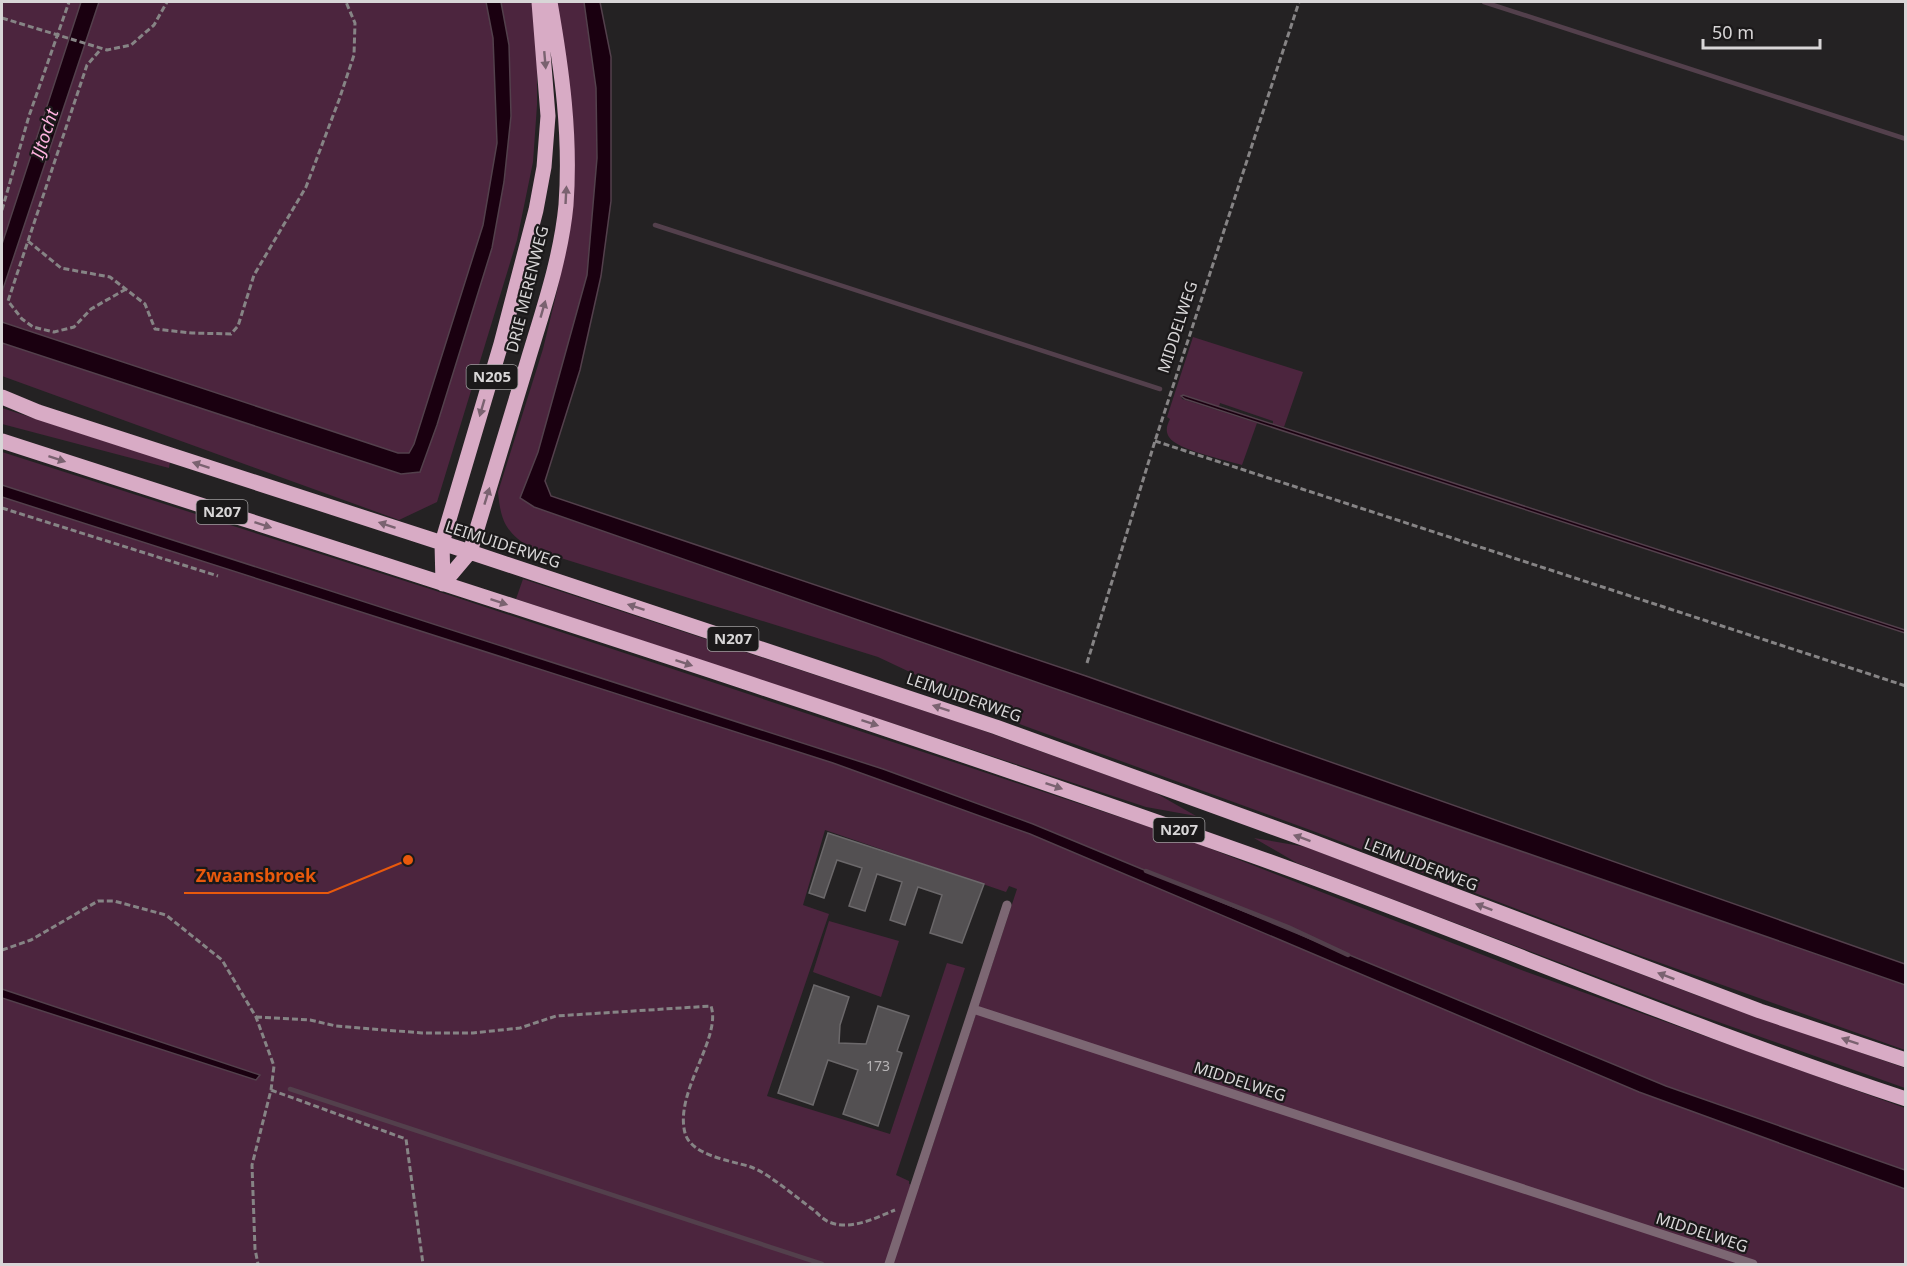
<svg xmlns="http://www.w3.org/2000/svg" width="1907" height="1266" viewBox="0 0 1907 1266" font-family="'Noto Sans',sans-serif">
	<style>
		.green { fill: #4c253e; fill-rule: evenodd }
		.water { fill: #1a0010; stroke: #53404c; stroke-width: 1.5 }
		.lines { fill: none; stroke-linecap: round; stroke-linejoin: round }
		.stream { stroke: #53404c; stroke-width: 4.5 }
		.building { fill: #535052; stroke: #6b686a; stroke-width: 1.5 }
		.path { stroke: #868485; stroke-width: 3; stroke-dasharray: 6 3; stroke-linecap: butt }
		.lane { stroke: #7c6773; stroke-width: 9 }
		.primary { stroke: #d8abc5; stroke-width: 15 }
		.oneway { fill: #7a6270 }
		.labels { text-anchor: middle; stroke-width: 4.5; stroke-linejoin: round; paint-order: stroke }
		.number-label { font-size: 14px; fill: #b7b4b6 }
		.shield { fill: #1b191a; stroke: #9f9d9e; stroke-width: 1.5 }
		.shield-label { font-size: 15px; font-weight: bold; fill: #d8d6d7 }
		.street-label { font-size: 16px; fill: #d8d6d7; stroke: #1b191a }
		.water-label { font-size: 18px; font-style: italic; fill: #ffb4e0; stroke: #1b191a }
		.leader { fill: none; stroke: #e8590c; stroke-width: 2 }
		.callout-dot { fill: #e8590c; stroke: #1b191a; stroke-width: 2 }
		.callout-label { font-size: 18px; text-anchor: middle; font-weight: bold; fill: #e8590c; stroke: #1b191a; stroke-width: 4.5; stroke-linejoin: round; paint-order: stroke }
	</style>
	<rect width="100%" height="100%" fill="#242223"/>
	<path class="green" d="M2,2H535L537,40V105L533,162L517,240L437,502L399,520L2,376Z
		M556,2H584L596,88L597,158L587,275L538,452L521,498L534,507L1905,985V1050L1624,950L1313,831L1022,725L878,657L532,549C506,532 501,523 498,492L543,349L558,287L571,205Z
		M1193,337L1303,372L1284,427L1273,424V421L1220,403L1219,407L1185,395L1181,396L1182,399L1257,423L1242,465C1226,460 1177,450 1169,437C1165,431 1167,425 1170,419L1167,417Z
		M2,408L170,462L169,468L2,424Z
		M2,452L455,597L1183,838L1524,971L1905,1108V1170L1666,1086L1033,824L883,769L2,485Z
		M2,488L1028,825L1026,832L1648,1087L1906,1181L1905,1264H2ZM825,830L1006,892L1009,886L1017,889L919,1187L909,1184V1181L896,1175L965,968L947,963L890,1134L767,1096L829,914L803,905Z
		M523,579L973,727L1154,792L1196,816L1146,807L516,599Z
		M1254,838L1306,847L1701,997L1905,1068V1088L1693,1013L1297,863Z
		M829,921L899,941L881,997L813,972Z"/>
	<path class="water" d="M81,2H99L2,292V244Z
		M486,2H501L509,45L511,116L504,182L492,248L437,425L420,472L401,474L2,343V322L398,453H409L414,444L483,225L497,143L493,38Z
		M584,2H600L611,57V201L601,276L580,370L545,481L551,496L1086,676L1905,964V985L534,507L520,498L538,452L587,275L597,158L596,88Z
		M1183,395L1905,630V633L1185,399L1181,396Z
		M2,485L883,769L1033,824L1666,1086L1905,1170V1189L1639,1092L1030,834L833,763L2,497Z
		M2,989L260,1075L256,1080L2,998Z"/>
	<g class="lines">
		<path class="stream" d="M1484,2L1906,139
			M655,225L1160,389
			M1146,871L1288,927L1348,955
			M290,1089L822,1264"/>
	</g>
	<path class="building" d="M828,833L984,884L962,943L930,933L942,895L918,887L905,925L890,920L902,882L877,874L865,911L849,906L862,868L837,860L824,898L809,893Z
		M814,985L849,997L840,1025L839,1043L866,1044L878,1006L909,1016L897,1051L902,1053L878,1126L843,1114L858,1070L828,1060L813,1105L778,1093Z"/>
	<g class="lines">
		<path class="path" d="M2,18L107,50L131,45L154,25L167,2
			M2,210L29,116L69,2
			M28,241L87,65L101,49
			M126,289L91,309L74,327L54,332L33,327L22,319L8,301L28,241L61,268L110,277L145,304L155,329L192,333L231,334L238,326L254,275L306,187L339,100L354,55L355,23L346,2
			M1155,441L1906,686
			M2,508L218,576
			M1087,663L1155,441L1299,2
			M2,950L31,940L98,901H114L166,915L222,960L256,1017L274,1066L271,1090L252,1165L255,1249L258,1264
			M256,1017L310,1020L336,1026L422,1033H473L520,1028L556,1016L711,1006C722,1038 674,1092 685,1133C691,1156 733,1161 751,1167C770,1174 798,1199 815,1211C819,1215 824,1220 829,1222C851,1231 875,1218 895,1210
			M271,1090L406,1139L423,1264"/>
		<path class="lane" d="M973,1009L1007,905
			M889,1264L973,1009L1753,1264"/>
		<path class="primary" d="M2,397L38,412L470,552L996,727L1308,840L1760,1011L1906,1060
			M2,441C419,576 838,708 1251,855C1470,933 1684,1026 1906,1099
			M443,584L470,552C489,488 509,424 528,360C543,310 561,258 566,205C571,136 562,70 550,2
			M443,584L442,543L501,344L536,210L544,167L548,116L539,2"/>
	</g>
	<defs><path id="oneway-solid" d="M-6-.8H1V-3.2L6.5 0L1 3.2V.8H-6Z" transform="scale(1.5)"/></defs>
	<g class="oneway">
		<use href="#oneway-solid" transform="translate(545 60) rotate(85)"/>
		<use href="#oneway-solid" transform="translate(566 195) rotate(-87)"/>
		<use href="#oneway-solid" transform="translate(543 309) rotate(-74)"/>
		<use href="#oneway-solid" transform="translate(482 408) rotate(106)"/>
		<use href="#oneway-solid" transform="translate(57 459) rotate(18)"/>
		<use href="#oneway-solid" transform="translate(201 465) rotate(-162)"/>
		<use href="#oneway-solid" transform="translate(487 496) rotate(-73)"/>
		<use href="#oneway-solid" transform="translate(263 525) rotate(18)"/>
		<use href="#oneway-solid" transform="translate(387 525) rotate(-162)"/>
		<use href="#oneway-solid" transform="translate(499 602) rotate(18)"/>
		<use href="#oneway-solid" transform="translate(636 607) rotate(-162)"/>
		<use href="#oneway-solid" transform="translate(684 663) rotate(18)"/>
		<use href="#oneway-solid" transform="translate(941 708) rotate(-162)"/>
		<use href="#oneway-solid" transform="translate(870 723) rotate(18)"/>
		<use href="#oneway-solid" transform="translate(1054 786) rotate(19)"/>
		<use href="#oneway-solid" transform="translate(1302 838) rotate(-160)"/>
		<use href="#oneway-solid" transform="translate(1484 907) rotate(-159)"/>
		<use href="#oneway-solid" transform="translate(1666 976) rotate(-159)"/>
		<use href="#oneway-solid" transform="translate(1850 1041) rotate(-161)"/>
	</g>
	<g class="labels">
		<g class="number-label">
			<text x="878" y="1071">173</text>
		</g>
		<g class="shield">
			<rect x="466.5" y="365" width="51" height="24" rx="4.5"/>
			<rect x="196.5" y="500" width="51" height="24" rx="4.5"/>
			<rect x="707.5" y="627" width="51" height="24" rx="4.5"/>
			<rect x="1153.5" y="818" width="51" height="24" rx="4.5"/>
		</g>
		<g class="shield-label">
			<text x="492" y="382">N205</text>
			<text x="222" y="517">N207</text>
			<text x="733" y="644">N207</text>
			<text x="1179" y="835">N207</text>
		</g>
		<g class="street-label">
			<text transform="translate(527 289) rotate(-76)" y="6">DRIE MERENWEG</text>
			<text transform="translate(1177 327) rotate(-72)" y="6">MIDDELWEG</text>
			<text transform="translate(503 544) rotate(18)" y="6">LEIMUIDERWEG</text>
			<text transform="translate(964 697) rotate(19)" y="6">LEIMUIDERWEG</text>
			<text transform="translate(1421 864) rotate(21)" y="6">LEIMUIDERWEG</text>
			<text transform="translate(1240 1081) rotate(18)" y="6">MIDDELWEG</text>
			<text transform="translate(1702 1232) rotate(18)" y="6">MIDDELWEG</text>
		</g>
		<g class="water-label">
			<text transform="translate(45 134) rotate(-72)" y="6">IJtocht</text>
		</g>
	</g>
	<path class="leader" d="M408 860L328 893H184"/>
	<circle class="callout-dot" cx="408" cy="860" r="6"/>
	<g class="callout-label">
		<text x="256" y="882">Zwaansbroek</text>
	</g>
	<rect width="1907" height="1266" fill="none" stroke="#d8d6d7" stroke-width="6"/>
	<path d="M1703 39v9h117v-9" fill="none" stroke="#d8d6d7" stroke-width="3"/>
	<text x="1712" y="39" font-size="18" fill="#d8d6d7" stroke="#1b191a" stroke-width="4.5" paint-order="stroke">50 m</text>
</svg>
